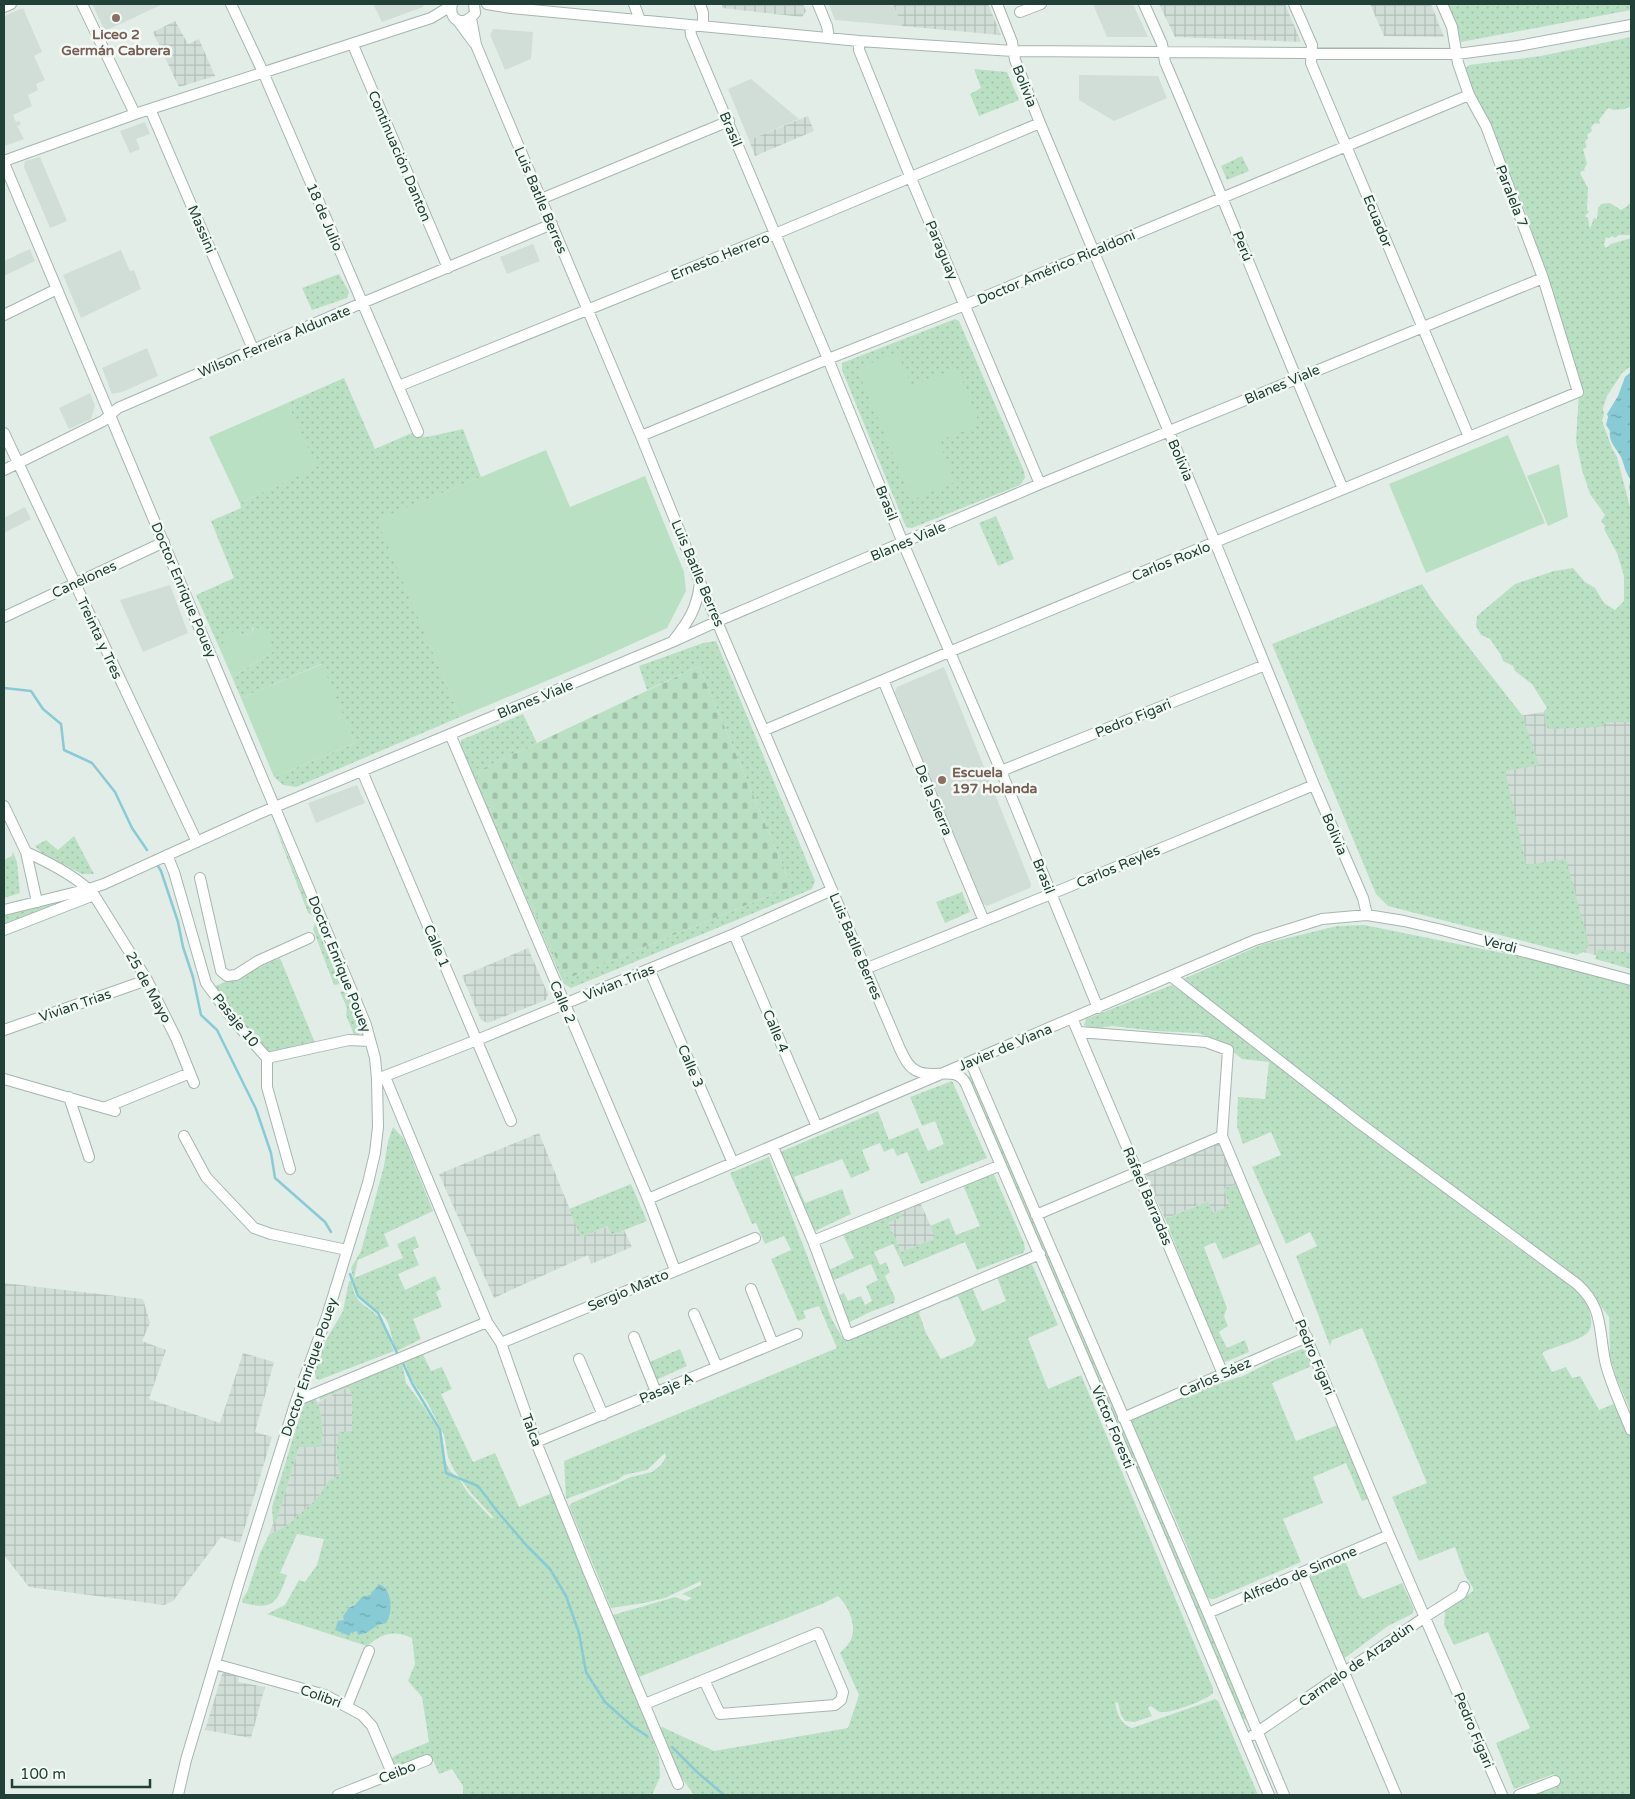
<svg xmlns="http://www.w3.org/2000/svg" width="1635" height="1799" viewBox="0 0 1635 1799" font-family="'Varela Round',sans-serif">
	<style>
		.built { fill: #d1ddd7 }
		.industrial { fill: url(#industrial-grid) }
		.grass { fill: url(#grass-dots) }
		.cemetery { fill: url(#cemetery-stones) }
		.garden { fill: #bae0c3 }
		.water { fill: url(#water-ripples) }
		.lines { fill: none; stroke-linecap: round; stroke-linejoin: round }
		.stream { stroke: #88cbd5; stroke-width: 2.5 }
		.minor-casing { stroke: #a5b6af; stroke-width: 12 }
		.minor { stroke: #fff; stroke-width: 10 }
		.education-dot { fill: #8d6e63; stroke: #f3faf6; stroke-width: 2 }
		.labels { text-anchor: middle; stroke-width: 5; stroke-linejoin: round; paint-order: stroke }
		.education-label { font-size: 14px; font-weight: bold; fill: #785e54; stroke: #f3faf6 }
		.street-label { font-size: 14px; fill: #214037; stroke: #f3faf6 }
	</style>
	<defs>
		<pattern id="industrial-grid" width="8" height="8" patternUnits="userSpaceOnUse" patternTransform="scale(1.25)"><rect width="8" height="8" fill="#d1ddd7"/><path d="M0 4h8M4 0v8" fill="none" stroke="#b3bfb9"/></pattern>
		<pattern id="grass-dots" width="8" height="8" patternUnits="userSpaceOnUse" patternTransform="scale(1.25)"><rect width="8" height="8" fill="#bae0c3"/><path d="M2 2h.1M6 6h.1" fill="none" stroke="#a0c1a8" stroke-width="1.8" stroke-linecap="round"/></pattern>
		<pattern id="cemetery-stones" width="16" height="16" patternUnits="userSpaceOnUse" patternTransform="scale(1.25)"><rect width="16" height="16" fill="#bae0c3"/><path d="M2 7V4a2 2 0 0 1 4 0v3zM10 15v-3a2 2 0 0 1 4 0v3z" fill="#a0c1a8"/></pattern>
		<pattern id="water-ripples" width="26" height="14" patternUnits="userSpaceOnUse" patternTransform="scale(1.25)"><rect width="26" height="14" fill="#88cbd5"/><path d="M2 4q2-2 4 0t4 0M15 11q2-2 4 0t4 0" fill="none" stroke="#6fa6ae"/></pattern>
	</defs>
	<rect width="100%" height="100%" fill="#e3ede8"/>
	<path class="built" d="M92,4H163L105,31Z
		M373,4H424L423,7L382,22Z
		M831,4H893L902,26L835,20L829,5Z
		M1093,4H1133L1148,37H1107Z
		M23,8L42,52L34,56L45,80L36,84L38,90L28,95L32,106L13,115L16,122L19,121L21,124L17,126L24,139L5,146L4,142V16Z
		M493,29L533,32L531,59L505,70L490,35Z
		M1079,75L1158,76L1167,98L1114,121L1079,100Z
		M751,79L799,119L749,140L728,89Z
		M145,122L150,134L136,139L140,149L130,153L120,131Z
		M40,157L67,221L50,228L24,167L25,161Z
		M533,244L540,261L507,274L500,257Z
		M30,249L35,261L4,276V261Z
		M121,250L130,271L134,270L141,289L81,318L63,275Z
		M147,348L158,376L122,392L112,394L102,368Z
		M90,393L95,406L91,419L69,429L59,408Z
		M25,507L31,519L4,533V518Z
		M170,585L188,633L143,652L120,600Z
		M944,667L1031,884L1030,888L987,906L983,904L895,692L897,687Z
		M357,785L365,803L316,823L308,803Z"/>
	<path class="industrial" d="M722,4H803L806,11L802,17L722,8Z
		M893,4H988L1001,35L902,26Z
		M1159,4H1285L1301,42L1175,37Z
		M1370,4H1431L1444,37L1384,36Z
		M175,21L188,44L199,39L215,76L179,87L153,32Z
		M808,116L814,131L755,156L749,140Z
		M1631,697V963L1534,941L1490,721Z
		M528,948L548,994L546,1000L488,1023L481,1020L462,976Z
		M539,1133L581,1237L609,1226L613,1235L624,1230L632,1247L591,1264L588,1255L494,1298L439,1174Z
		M1221,1142L1237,1184L1224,1189L1230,1205L1213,1213L1207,1201L1165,1219L1146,1175Z
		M920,1202L936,1238L901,1252L888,1223L902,1217L899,1211Z
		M4,1283L143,1299L150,1323L142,1341L166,1350L149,1399L220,1423L243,1353L274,1362L255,1432L272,1437L240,1543L221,1537L173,1601L164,1605L29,1587L4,1555Z
		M348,1387L352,1395V1431L336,1453L340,1475L328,1481L318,1498L286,1526L269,1535L273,1523L276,1522L299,1447H321L322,1423L318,1402Z
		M224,1668L240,1673L238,1682L265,1687L251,1738L205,1730Z"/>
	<path class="grass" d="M1448,4H1631V10L1461,42Z
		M1631,37V106L1625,109L1614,110L1608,108L1599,120L1600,124L1595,123L1591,127L1592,131L1587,135L1588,138L1585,142L1587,147L1583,149L1587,164L1584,169L1585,171H1582L1580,173L1588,188L1587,210L1589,212L1585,216L1588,218L1590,229L1594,218L1597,219L1598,208L1601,204L1610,203L1621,210L1626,207L1631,202V235H1619L1615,238L1612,236L1609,238L1606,237L1604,245L1606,248L1611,244L1631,238V366L1622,373L1607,396L1603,408L1604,414L1602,421L1612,448L1617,457L1631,511V722H1608L1599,727L1549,729L1546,726L1544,711L1547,708L1532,684L1515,671L1513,666L1503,661L1501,655L1490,639L1481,635L1476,626L1477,616L1515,584L1554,571L1573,568L1585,582L1595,588L1604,603L1615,610L1624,601V576L1617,553L1604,529L1605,526L1601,521L1605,515L1590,494L1582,470L1576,441L1579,392L1558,308L1526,214L1490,123L1470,84L1465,69L1469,65L1541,56Z
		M974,69L1007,72L1019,100L979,116L970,94L981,88Z
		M1242,156L1249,171L1227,180L1221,166Z
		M339,274L349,292L347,298L312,310L302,288Z
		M955,319L959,321L1024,471L1025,478L1020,485L912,528L906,527L842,370V363Z
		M344,378L375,449L414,432L417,436L427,437L463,429L481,477L378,520L460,717L296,787L283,785L274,777L355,743L321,664L241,698L232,677L274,651L253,627L251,634L238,636L219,647L196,595L234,578L211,521L241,508L240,503L316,467L287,403Z
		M996,516L1014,559L998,566L979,523Z
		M1422,584L1435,604L1522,715L1539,765L1505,771L1526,865L1566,859L1589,945L1585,951L1577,955L1388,906L1376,894L1272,644Z
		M716,641L815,881L812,889L571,988L564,984L461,747V740L523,714L537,743L480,770L476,778L563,974L569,978L790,887V883L699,666L647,690L639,666L703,643Z
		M273,821L314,916L308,913Z
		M74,836L94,874H82L43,854L35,846L46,840L58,850Z
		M13,852L17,862L20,893L4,898V860L12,856Z
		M962,892L970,912L945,923L936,902Z
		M81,895L4,927V914Z
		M315,923L340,984L334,985L313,929Z
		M1364,925L1631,979V1412L1616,1377L1610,1356L1609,1317L1593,1296L1181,980L1263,944L1337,926Z
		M1598,949L1631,953V969L1595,959Z
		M280,958L316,1045L270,1054L211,988Z
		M1172,985L1273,1060L1497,1233L1578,1291C1585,1300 1599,1324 1586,1334C1578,1341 1553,1347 1542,1353L1552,1372L1566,1367L1572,1378L1580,1376L1599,1410L1616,1403L1631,1437V1795H1535L1558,1784L1554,1774L1514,1789L1496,1743L1530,1728L1488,1632L1454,1645L1444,1625L1445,1611L1473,1591V1588L1465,1575L1455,1547L1419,1561L1392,1497L1427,1483L1362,1328L1332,1340L1330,1346L1296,1256L1317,1246L1310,1232L1286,1244L1252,1167L1281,1155L1271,1132L1243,1144L1237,1126L1238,1097L1265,1099L1269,1062L1242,1059L1218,1040L1198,1033L1156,1031L1112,1026L1094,1029L1084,1025L1086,1019Z
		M344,991C353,1006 357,1021 360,1038L355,1037L346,1015L347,1008L340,992Z
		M970,1073H972L1026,1204L1250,1717L1247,1720L1243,1719L1140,1477L1123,1435L1120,1424L1115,1417L969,1079Z
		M952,1081L987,1158L921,1184L907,1152L897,1156L893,1148L884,1152L880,1143L862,1150L870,1170L851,1178L842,1159L794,1177L805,1203L842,1189L851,1214L815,1231L780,1152L878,1111L889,1140L918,1128L928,1151L944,1144L935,1121L922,1126L910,1097Z
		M393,1127L404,1139L433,1211L384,1234L389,1246L358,1260L354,1278L403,1258L397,1244L415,1236L419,1247L413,1250L419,1265L398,1274L405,1290L435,1276L441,1289L436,1292L442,1307L413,1319L421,1339L397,1351C391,1341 392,1331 387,1321C382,1311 368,1307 361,1298C355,1290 353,1278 351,1268L361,1251L384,1166L388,1141Z
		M769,1157L832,1320L842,1337L847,1338L934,1303L933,1306L921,1310L919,1313L926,1333L941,1359L972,1346L976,1340L958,1296L946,1301L942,1299L972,1287L982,1311L1006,1301L997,1277L1031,1262L1058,1325L1028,1338L1048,1389L1081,1375L1213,1688V1693C1207,1700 1170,1714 1160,1712C1156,1711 1154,1707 1150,1706L1148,1708L1152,1716L1135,1722L1125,1721L1121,1715L1118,1703L1115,1702C1117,1713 1120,1724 1132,1728L1210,1701L1215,1699L1218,1701L1258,1795H694L671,1763L657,1728L662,1727L714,1751L848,1728L859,1695L840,1653C844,1649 851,1642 852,1637C856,1622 848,1606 838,1596L822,1604L639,1677L613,1615L675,1597L686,1601L692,1598L682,1594L701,1585V1581L665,1598L644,1603L611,1608L569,1506L572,1503L631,1477L652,1472L661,1465L666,1457L665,1453L647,1470L624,1475L618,1480L566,1499L564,1461L837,1348L819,1306L803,1311L806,1318L798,1321L771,1259L791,1250L784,1236L765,1244L756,1223L752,1224L730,1173Z
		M993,1172L1024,1243L1025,1249L1023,1253L977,1270L965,1242L904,1267L893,1244L874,1252L880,1265L886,1262L890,1272L885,1276L895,1298L894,1303L870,1312L850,1322L847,1320L837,1296L844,1293L848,1301L861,1296L865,1305L872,1301L866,1286L878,1280L871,1264L834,1280L829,1270L854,1258L843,1235L899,1211L902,1217L888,1223L901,1252L936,1238L930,1226L949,1218L956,1235L980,1226L963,1185Z
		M631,1184L647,1221L612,1235L608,1226L581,1237L569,1209Z
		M1237,1184L1262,1243L1223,1259L1215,1242L1204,1247L1227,1308L1224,1316L1228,1326L1219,1332L1227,1348L1245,1340L1249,1352L1223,1363L1165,1219L1208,1201L1213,1213L1230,1205L1223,1189Z
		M349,1281H352C354,1308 370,1303 383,1323C389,1331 389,1342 394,1351L319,1380L316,1379L314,1367V1361L343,1311Z
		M680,1349L687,1366L656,1380L645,1364Z
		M1302,1349L1306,1351L1312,1366L1272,1383L1296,1441L1338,1425L1368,1499L1362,1501L1346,1463L1313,1477L1323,1503L1283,1519L1301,1562L1214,1599H1210L1204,1594L1191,1556L1166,1497L1130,1422L1134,1418L1208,1387L1243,1376L1274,1360Z
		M421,1350L431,1371L442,1367L452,1389L441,1394L473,1462L495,1453L519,1507L552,1493L643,1710L659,1758L660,1777L652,1795H461L463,1794V1786L452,1769L439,1774L433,1760C417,1755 404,1767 389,1764V1760L396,1755L429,1742L422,1697L408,1681L415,1664L412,1638C393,1630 383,1633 367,1646L267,1614L285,1605L299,1580L305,1582L317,1565L324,1539L297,1534L280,1573L287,1575C277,1604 273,1610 243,1603L242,1600L248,1590L260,1553L269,1535L286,1526L318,1498L328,1481L340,1475L336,1453L339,1432L352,1431V1395L348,1387L320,1400L318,1392L402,1362L406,1383L424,1407L439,1431L444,1459L450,1471L460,1480L468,1493L491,1518H494L471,1493L454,1470L448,1457L444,1435L427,1402L409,1376L407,1367L401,1358Z
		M314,1396C323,1410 323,1431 321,1447H299L276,1522L273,1523L272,1507L300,1415L305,1401Z
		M1342,1553L1359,1595L1363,1599L1402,1583L1414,1609L1412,1614L1388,1626L1342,1660L1305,1567Z"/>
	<path class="cemetery" d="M699,666L790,883V887L569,978L563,974L476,778L480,770Z"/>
	<path class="garden" d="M897,352L912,386L957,368L980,425L938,441L955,482L912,500L857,369Z
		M287,403L317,467L240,503L209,437Z
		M1508,435L1545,523L1426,573L1389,484Z
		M546,450L570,507L645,476L684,572L686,591L667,628L601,658L460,717L377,520Z
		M1559,464L1568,517L1548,526L1527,476Z
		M254,627L267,631L274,651L232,677L219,647L224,644L221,637L235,631L238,636L251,634Z
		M322,664L355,743L274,777L241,698Z"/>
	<path class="water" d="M1631,372V496L1629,487L1631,480C1624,470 1625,466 1621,457C1617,449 1608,442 1610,431L1606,425L1608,417L1607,414L1618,396L1625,377Z
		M379,1584C393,1589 393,1613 386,1623L378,1625L366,1633L358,1635L357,1631L350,1633V1636L335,1630L338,1621L344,1620L343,1616L349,1608L355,1605L362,1597L370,1595Z"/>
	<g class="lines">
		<path class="stream" d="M4,688L31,691L43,709L61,724L64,750L92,763L115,792L132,828L147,850
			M158,866L161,871L178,922L183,947L193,977L201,1015L217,1030L256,1109L271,1153L275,1178L325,1222L331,1232
			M350,1274L358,1296L378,1313L398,1355
			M402,1361L412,1383L440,1430L446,1473L478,1486L497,1511L527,1546L550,1569L566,1596L579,1633L586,1672L605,1702L632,1726L647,1736
			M672,1747L697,1772L724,1795"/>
		<g class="minor-casing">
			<path id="minor" d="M82,4L135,114
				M231,4L263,72L418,432
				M452,4C448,22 465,27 475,13L474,4
				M487,4L511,8L859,41L1013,51L1457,54L1518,46L1631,25
				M634,4L640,20
				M700,4L703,13V26
				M818,4L827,26L829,38
				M997,4L1012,42L1015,60L1040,123L1215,542L1314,785L1363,898L1367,915
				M1144,4L1162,44L1165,62C1226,203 1282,347 1343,489
				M1294,4L1312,45L1311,63L1469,437
				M4,7L11,4
				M1020,12L1041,4
				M471,18L476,45L641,436L700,582L900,1049C904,1057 908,1067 917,1071C933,1080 956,1064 966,1084L1157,1529L1269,1795
				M458,21L475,44
				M690,25L691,35L828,359L903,543L1001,771L1098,1008
				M859,41V50L910,176L1040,484
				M353,45L448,268
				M150,109L253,349
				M4,161L135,114L431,18L451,6
				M4,163L359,1008L366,1025L375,1058L377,1079L378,1127L375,1153L368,1183L327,1316L296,1401L240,1579L186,1760L178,1795
				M541,199L729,121
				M4,315L57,289
				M399,386L775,234L1040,123
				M4,433L197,842
				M641,436L828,359L965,305L1469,95
				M4,470L103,421L118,408L362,303L552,224
				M4,617L164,542
				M673,641C689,621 697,608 700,583
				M883,680L984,921
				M765,730L949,652L1578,392L1543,278L1486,126L1469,95L1458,63L1452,27L1442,4
				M450,734L648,1199L675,1270
				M362,771L511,1121
				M1001,771L1265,665
				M4,806L26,852L37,902
				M167,855L174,872L206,983L235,1022L267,1058V1087L290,1169
				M200,878L221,971L227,976L236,975L258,961L309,938
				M94,895L147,980L176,1038L194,1083
				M4,910L89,889L104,884L258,814L672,642L718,621L1040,484L1543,278
				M4,930L94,895C78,877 48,862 26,852
				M734,934L817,1127
				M649,969L733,1163
				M865,969L1051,894L1314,785
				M1172,977L1358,1122L1577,1284C1605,1309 1598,1332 1606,1365C1612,1387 1622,1408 1631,1430
				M1072,1018L1223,1374
				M4,1030L147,980
				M1079,1032L1206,1042L1228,1050L1222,1136L1389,1535L1502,1795
				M267,1058L349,1040L370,1041
				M971,1063L1208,1613L1284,1795
				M385,1077L487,1322L501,1343L536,1442L589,1573L678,1784
				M380,1078L477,1040L734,934L832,890
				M4,1079L115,1111
				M69,1097L89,1157
				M104,1108L190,1073
				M184,1136L206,1177L254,1228L271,1234L347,1250
				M773,1147L813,1241L848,1335L1040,1254
				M648,1199L1255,940L1322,919L1367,915L1404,921L1442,930L1631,980
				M1036,1215L1222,1136
				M813,1241L1001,1165
				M751,1289L773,1344
				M694,1314L717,1367
				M634,1337L656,1392
				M501,1343L755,1238
				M579,1359L603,1415
				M296,1401L487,1322
				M1123,1418L1307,1337
				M536,1442L797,1334
				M1302,1573L1396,1795
				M1208,1613L1389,1535
				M215,1664L325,1695L362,1715L372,1726L392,1773
				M645,1704L818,1633L843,1692L841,1700L835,1705L720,1714L704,1680
				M347,1706L369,1651
				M1253,1735L1425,1617L1461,1594L1464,1587
				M338,1795L427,1760
				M1519,1795L1555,1781"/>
		</g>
		<use href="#minor" class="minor"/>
	</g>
	<g class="education-dot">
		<circle cx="116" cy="18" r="5"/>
		<circle cx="942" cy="780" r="5"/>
	</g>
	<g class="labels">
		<g class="education-label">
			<text x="116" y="39">Liceo 2<tspan x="116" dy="16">Germán Cabrera</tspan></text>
			<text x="952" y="777" text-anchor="start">Escuela<tspan x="952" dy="16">197 Holanda</tspan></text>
		</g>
		<g class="street-label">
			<text transform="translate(1025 86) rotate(68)" y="5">Bolivia</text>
			<text transform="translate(731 129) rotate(67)" y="5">Brasil</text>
			<text transform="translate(400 156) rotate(67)" y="5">Continuación Danton</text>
			<text transform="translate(1512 196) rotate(69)" y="5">Paralela 7</text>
			<text transform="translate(541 200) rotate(67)" y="5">Luis Batlle Berres</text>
			<text transform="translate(325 217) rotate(67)" y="5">18 de Julio</text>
			<text transform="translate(1378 221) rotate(68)" y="5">Ecuador</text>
			<text transform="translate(202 229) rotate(67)" y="5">Massini</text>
			<text transform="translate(1243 246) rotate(68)" y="5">Perú</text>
			<text transform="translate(942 250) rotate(67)" y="5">Paraguay</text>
			<text transform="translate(720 256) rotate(-22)" y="5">Ernesto Herrero</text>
			<text transform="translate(1056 267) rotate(-23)" y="5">Doctor Américo Ricaldoni</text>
			<text transform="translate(274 341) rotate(-23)" y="5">Wilson Ferreira Aldunate</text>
			<text transform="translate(1282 384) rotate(-23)" y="5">Blanes Viale</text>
			<text transform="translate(1181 460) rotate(67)" y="5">Bolivia</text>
			<text transform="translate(887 503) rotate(68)" y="5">Brasil</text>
			<text transform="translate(908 541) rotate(-23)" y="5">Blanes Viale</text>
			<text transform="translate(1171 561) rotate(-22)" y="5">Carlos Roxlo</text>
			<text transform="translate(698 573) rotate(67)" y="5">Luis Batlle Berres</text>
			<text transform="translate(84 579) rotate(-25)" y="5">Canelones</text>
			<text transform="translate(184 590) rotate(67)" y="5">Doctor Enrique Pouey</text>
			<text transform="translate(100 638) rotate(65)" y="5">Treinta y Tres</text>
			<text transform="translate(535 699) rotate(-22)" y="5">Blanes Viale</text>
			<text transform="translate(1133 718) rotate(-22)" y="5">Pedro Figari</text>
			<text transform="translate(934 800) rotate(67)" y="5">De la Sierra</text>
			<text transform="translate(1335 834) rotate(67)" y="5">Bolivia</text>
			<text transform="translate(1118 866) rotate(-23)" y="5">Carlos Reyles</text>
			<text transform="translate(1044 876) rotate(68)" y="5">Brasil</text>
			<text transform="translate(1500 944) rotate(14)" y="5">Verdi</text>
			<text transform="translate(437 946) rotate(67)" y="5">Calle 1</text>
			<text transform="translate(856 946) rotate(67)" y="5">Luis Batlle Berres</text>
			<text transform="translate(340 964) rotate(68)" y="5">Doctor Enrique Pouey</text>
			<text transform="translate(619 982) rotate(-22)" y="5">Vivian Trias</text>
			<text transform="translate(149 987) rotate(61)" y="5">25 de Mayo</text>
			<text transform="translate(563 1002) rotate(67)" y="5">Calle 2</text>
			<text transform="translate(75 1005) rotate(-19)" y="5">Vivian Trias</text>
			<text transform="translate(236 1020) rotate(51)" y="5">Pasaje 10</text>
			<text transform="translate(776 1031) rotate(67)" y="5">Calle 4</text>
			<text transform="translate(1005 1047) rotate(-23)" y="5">Javier de Viana</text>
			<text transform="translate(691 1066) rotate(67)" y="5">Calle 3</text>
			<text transform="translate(1148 1196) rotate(67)" y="5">Rafael Barradas</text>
			<text transform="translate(628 1290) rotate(-23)" y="5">Sergio Matto</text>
			<text transform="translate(1315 1357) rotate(67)" y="5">Pedro Figari</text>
			<text transform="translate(309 1367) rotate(-71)" y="5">Doctor Enrique Pouey</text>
			<text transform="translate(1215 1377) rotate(-24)" y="5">Carlos Sáez</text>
			<text transform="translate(666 1388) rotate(-23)" y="5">Pasaje A</text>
			<text transform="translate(1113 1427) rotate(67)" y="5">Víctor Foresti</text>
			<text transform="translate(532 1430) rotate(70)" y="5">Talca</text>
			<text transform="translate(1299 1574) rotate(-23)" y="5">Alfredo de Simone</text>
			<text transform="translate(1356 1664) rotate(-35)" y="5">Carmelo de Arzadún</text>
			<text transform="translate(321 1696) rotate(20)" y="5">Colibrí</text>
			<text transform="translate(1474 1730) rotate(67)" y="5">Pedro Figari</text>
			<text transform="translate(397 1772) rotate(-21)" y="5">Ceibo</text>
		</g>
	</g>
	<rect width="1635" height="1799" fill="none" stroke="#214037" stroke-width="10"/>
	<path d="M12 1779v8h138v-8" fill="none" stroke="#214037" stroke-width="2.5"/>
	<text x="20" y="1779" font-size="15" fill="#214037" stroke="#f3faf6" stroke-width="4" paint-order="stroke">100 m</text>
</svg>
